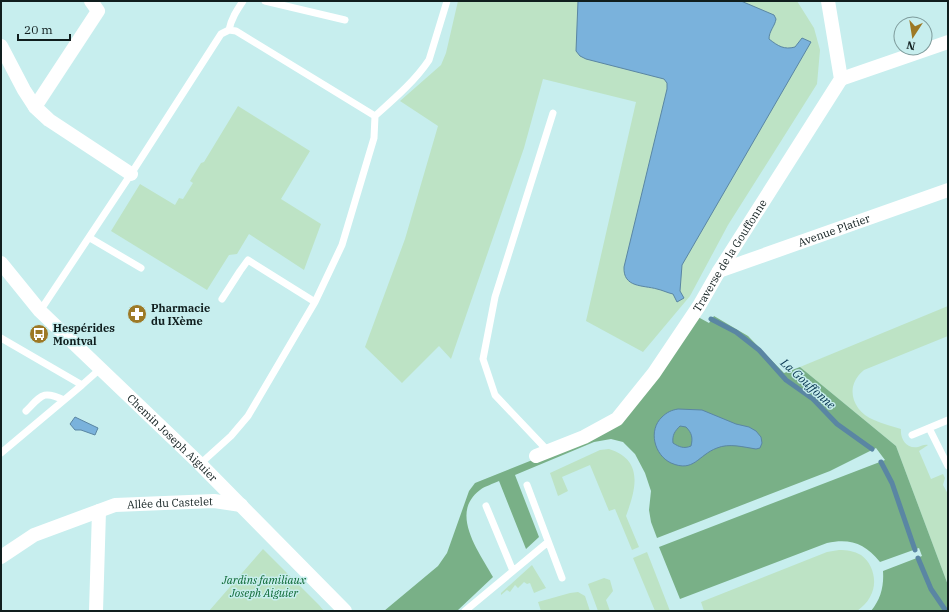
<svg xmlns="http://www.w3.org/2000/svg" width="949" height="612" viewBox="0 0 949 612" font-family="'IBM Plex Serif',serif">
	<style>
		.green { fill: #bde3c5 }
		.forest { fill: #79b087 }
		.water { fill: #7ab2dc; stroke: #5a86a3; fill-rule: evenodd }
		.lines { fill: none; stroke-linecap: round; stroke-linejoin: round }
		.stream { stroke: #5a86a3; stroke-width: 5 }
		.lane { stroke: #fff; stroke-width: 7 }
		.street { stroke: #fff; stroke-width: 14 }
		.labels { text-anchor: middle; stroke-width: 3; stroke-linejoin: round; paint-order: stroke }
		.street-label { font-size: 11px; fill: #101e1e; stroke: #c7eeee }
		.poi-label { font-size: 11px; font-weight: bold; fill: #101e1e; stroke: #c7eeee; text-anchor: start }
		.park-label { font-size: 11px; font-style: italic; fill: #0c6733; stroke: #c7eeee }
		.water-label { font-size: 12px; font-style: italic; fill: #03314d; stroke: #c7eeee }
	</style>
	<rect width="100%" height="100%" fill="#c7eeee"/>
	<path class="green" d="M458,1H797L814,28L820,50L817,84L728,225L690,296L643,352L586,321L636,102L543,79L524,148L451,359L439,346L402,383L365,347L405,239L438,126L400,101L441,65L446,53Z
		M238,106L310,151L281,199L321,224L304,270L249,234L237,254L229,255L207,290L111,231L140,184L175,205L179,198L183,199L193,183L190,181L201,163L204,162Z
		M948,306V336L864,370C844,386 852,411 874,420C883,424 892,426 901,429C900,440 907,449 918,447C922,446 924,444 928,445L919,451L931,479L943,474L945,478L943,485L948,494V585L896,446L800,367Z
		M609,449C644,460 636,489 626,516L639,547L632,550L615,509L609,511L590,465L562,477L568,491L558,496L550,473L600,450Z
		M263,549L319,605L324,611H209Z
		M839,550C847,550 854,551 861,555C874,564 878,584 870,597C867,603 862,607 857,611H721L711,610L704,611L701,602L827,552Z
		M647,552L670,611H655L633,558Z
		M532,565L546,588L534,593L530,583L527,584L524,582L518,588L515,585L510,592L507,590L501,595V593Z
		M604,578L610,580L613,591L606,600L610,611H598L588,584Z
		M578,592L585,596L590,611H541L538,602L570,593Z"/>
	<path class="forest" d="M714,316L748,336L784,373L800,367L896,446L948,585V611H871C881,599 884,586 883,571L922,556L919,548L880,562C865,544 851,538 827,543L680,599L659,547L885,460L876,448L830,471L657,538L651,522L649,510L651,491L645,473L635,454L623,442L611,439L594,442L515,475L539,537L526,549L499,481C493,484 485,486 480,490C449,513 479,552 493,577L457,611H384L438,566L447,553L469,491L475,483L590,437L617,421L698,317L709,323Z"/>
	<path class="water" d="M578,1H741L774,15L776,19C775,26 769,31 769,39C778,46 784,50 795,47L802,38L811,42L682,265L680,291L684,298L677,302L673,294C668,293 662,290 657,289C643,285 623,288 624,267L667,89V83L664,79L586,59L580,56L576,51Z
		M678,409L702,410L736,424L749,427L756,431L761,437L762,443L760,448L756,449C743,447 729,443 717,448C698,455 694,473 671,463C654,455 648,430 662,417C667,412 672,410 678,409ZM680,426L686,427C692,433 693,438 691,446C684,449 679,447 673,443C672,435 675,431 680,426Z
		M75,417L98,428L95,435L81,430H75L70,424Z"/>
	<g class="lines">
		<path class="stream" d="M711,319L736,332L759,350L786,380L813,399L837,424L872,449
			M881,462L892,483L915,550
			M918,558L931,589L946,611"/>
		<path class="lane" d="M265,1L345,20
			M229,30C231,19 237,10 243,1
			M375,116C394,99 415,81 429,60L447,1
			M90,238L141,268
			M40,311L131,174L221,34L229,30L236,31L375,116L374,138L342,245L315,302L248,260L240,271L222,299
			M1,338L82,385L100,369
			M26,411C42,395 43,390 64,400
			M929,428L948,466
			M912,435L948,420
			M548,451L495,395L483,359L495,297L553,113
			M1,453L82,385
			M200,464L231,436L248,416L315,302
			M527,485L562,578
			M486,506L513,571
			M465,611L548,542"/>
		<g class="street">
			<path d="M1,46L24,90L35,107L49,120L131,174"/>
			<path d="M841,79L948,42"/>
			<path d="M35,107L98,11L91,1"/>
			<path id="s1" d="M1,263L40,311L200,464L345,611"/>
			<path id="s2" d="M719,271L948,190"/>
			<path id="s3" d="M536,456L584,437L617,419L654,373L699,306L719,271L841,79L828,1"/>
			<path id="s4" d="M1,557L34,535L115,505L214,501L241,505"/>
			<path d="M96,611L99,511"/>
		</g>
	</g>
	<defs>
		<g id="pharmacy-disc" transform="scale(1)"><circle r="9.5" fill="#9d7925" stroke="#c7eeee"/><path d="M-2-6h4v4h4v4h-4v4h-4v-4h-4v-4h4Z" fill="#fff"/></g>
		<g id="bus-disc" transform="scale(1)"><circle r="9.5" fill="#9d7925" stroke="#c7eeee"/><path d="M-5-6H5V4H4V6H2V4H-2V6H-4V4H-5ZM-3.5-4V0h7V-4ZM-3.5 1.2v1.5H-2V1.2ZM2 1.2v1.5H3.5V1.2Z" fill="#fff"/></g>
	</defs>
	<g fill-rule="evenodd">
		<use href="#pharmacy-disc" x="137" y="314"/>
		<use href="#bus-disc" x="39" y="334"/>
	</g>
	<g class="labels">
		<g class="street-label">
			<text dy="4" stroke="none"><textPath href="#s2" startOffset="122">Avenue Platier</textPath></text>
			<text dy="4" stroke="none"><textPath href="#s3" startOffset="288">Traverse de la Gouffonne</textPath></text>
			<text dy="4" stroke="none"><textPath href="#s1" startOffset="245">Chemin Joseph Aiguier</textPath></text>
			<text dy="4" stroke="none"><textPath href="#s4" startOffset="181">Allée du Castelet</textPath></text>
		</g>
		<g class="poi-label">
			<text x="151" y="312">Pharmacie<tspan x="151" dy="13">du IXème</tspan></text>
			<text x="53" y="332">Hespérides<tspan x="53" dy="13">Montval</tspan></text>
		</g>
		<g class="park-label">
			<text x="264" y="584">Jardins familiaux<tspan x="264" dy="13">Joseph Aiguier</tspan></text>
		</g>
		<g class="water-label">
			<text transform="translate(808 384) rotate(42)" y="4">La Gouffonne</text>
		</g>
	</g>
	<rect width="949" height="612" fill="none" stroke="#101e1e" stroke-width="4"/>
	<g transform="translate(913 36) rotate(192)"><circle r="19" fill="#c7eeee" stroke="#7e9b9b"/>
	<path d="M0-3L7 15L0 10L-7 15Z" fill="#9d7925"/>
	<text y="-6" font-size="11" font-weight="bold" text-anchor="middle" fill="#101e1e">N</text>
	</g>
	<path d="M18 34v6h52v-6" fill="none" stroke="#101e1e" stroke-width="2"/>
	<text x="24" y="34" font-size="12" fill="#101e1e" stroke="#c7eeee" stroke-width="3" paint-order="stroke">20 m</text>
</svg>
